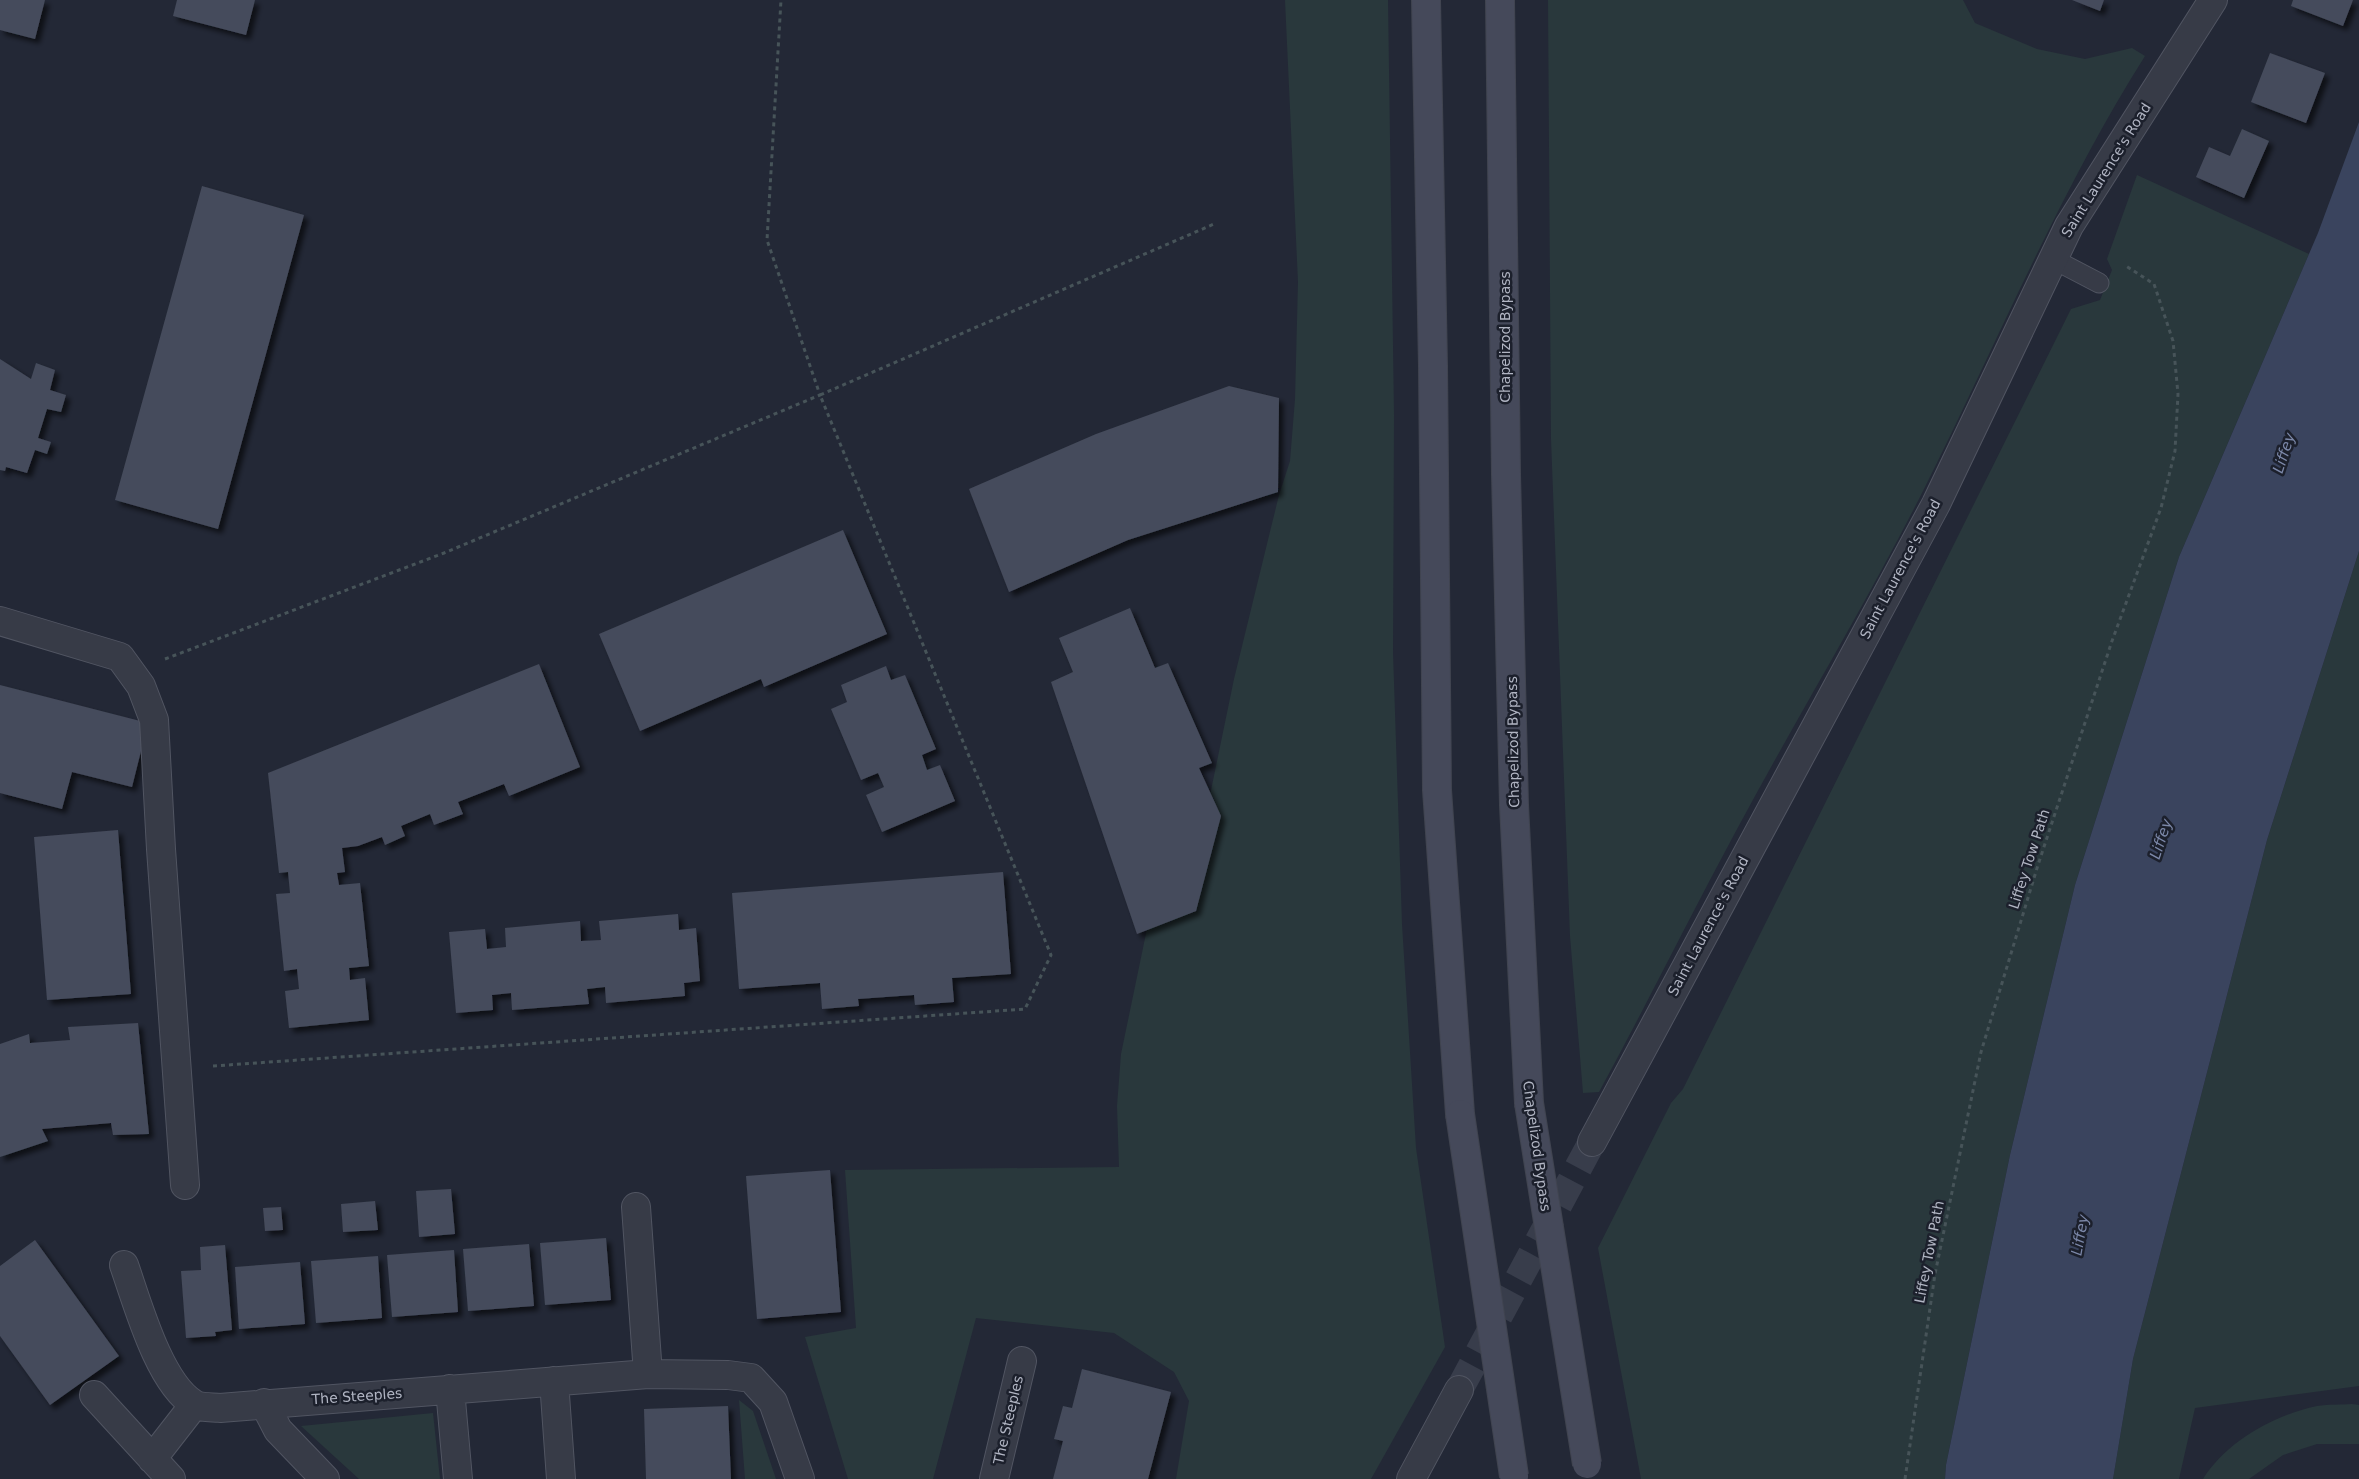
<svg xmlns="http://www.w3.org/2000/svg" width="2359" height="1479" viewBox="0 0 2359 1479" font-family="'DejaVu Sans',sans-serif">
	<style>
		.green { fill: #29383c }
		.water { fill: #3a445e }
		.building { fill: #454b5b; filter: url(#shadow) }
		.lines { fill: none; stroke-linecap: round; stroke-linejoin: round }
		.tertiary-tunnel { stroke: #383d4b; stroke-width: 28; stroke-dasharray: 28 14; stroke-linecap: butt }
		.service-casing { stroke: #515562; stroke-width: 21 }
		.minor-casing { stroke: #515562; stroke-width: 30 }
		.tertiary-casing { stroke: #515562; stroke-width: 30 }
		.secondary-casing { stroke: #404450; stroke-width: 30 }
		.path { stroke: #475459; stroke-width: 3; stroke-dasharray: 4 4; stroke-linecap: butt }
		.service { stroke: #373b47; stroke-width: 19 }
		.minor { stroke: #373b47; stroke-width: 28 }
		.tertiary { stroke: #373b47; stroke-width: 28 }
		.secondary { stroke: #45495a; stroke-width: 28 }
		.secondary-bridge-casing { stroke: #404450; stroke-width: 30; stroke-linecap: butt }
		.secondary-bridge { stroke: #45495a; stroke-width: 28 }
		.labels { text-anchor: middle; stroke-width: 5; stroke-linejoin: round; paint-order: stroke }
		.street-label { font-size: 14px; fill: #b1b5c3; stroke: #1c202c }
		.water-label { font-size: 15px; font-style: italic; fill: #7c88a9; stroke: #1c202c }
	</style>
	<defs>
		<filter id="shadow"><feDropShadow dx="4.5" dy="4.5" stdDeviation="2.5" flood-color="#0009"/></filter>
	</defs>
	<rect width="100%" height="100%" fill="#232836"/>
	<path class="green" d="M1285,0H1388L1394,415L1393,652L1402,924L1416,1148L1445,1347L1371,1479H1176L1189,1401L1174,1372L1114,1333L976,1318L933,1479H848L805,1337L856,1328L845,1170L1119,1167L1117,1106L1121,1054L1154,895L1203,829L1234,679L1279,495L1290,461L1295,399L1298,282Z
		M1548,0H1963L1975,23L2037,49L2085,59L2132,48L2145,56C2058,194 1996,345 1923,491C1865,606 1797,717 1736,831C1689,918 1646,1006 1599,1092L1583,1093L1570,936L1551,439Z
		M2137,175L2309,254L2179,557L2075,885L2010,1155L1946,1465L1945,1479H1641L1598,1248L1671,1103L1683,1089L2071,309L2100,300L2112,270L2107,259Z
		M2359,551V1386L2195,1408L2179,1479H2113L2133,1359L2267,840Z
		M739,1400L753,1411L776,1479H745Z
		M2352,1404L2359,1405V1444H2317L2283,1455L2249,1479H2203C2227,1441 2274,1415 2317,1406C2329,1404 2341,1405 2352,1404Z
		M433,1413L440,1479H359L301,1426Z"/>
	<path class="water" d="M2359,122V551L2267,840L2133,1359L2113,1479H1945L1946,1465L2010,1155L2075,885L2179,557L2318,233Z"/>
	<path class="building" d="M0,0H45L35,39L0,30Z
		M177,0H255L246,35L173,16Z
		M2072,0H2104L2100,11Z
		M2293,0H2353L2343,26L2291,6Z
		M2270,53L2325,73L2306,123L2251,102Z
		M2242,129L2269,141L2244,198L2196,177L2209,147L2230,156Z
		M202,186L304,215L218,529L115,500Z
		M0,359L31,379L36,363L55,370L50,390L66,395L61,412L47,409L38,438L51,442L47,454L35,450L27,473L6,467L5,471L0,470Z
		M1229,386L1279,398L1278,492L1128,540L1009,592L969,489L1096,434Z
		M843,530L887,634L764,687L761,679L640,731L599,634Z
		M1130,608L1155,668L1168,663L1212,763L1199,768L1221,816L1196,911L1137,934L1051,682L1073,672L1059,638Z
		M539,664L580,767L509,796L504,784L458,802L463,814L434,825L430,814L401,826L405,836L385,845L382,837L358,846L342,848L345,872L337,873L339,885L360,883L369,966L349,968L350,980L365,978L369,1020L289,1028L285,991L299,989L297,969L284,971L276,894L290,893L288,872L279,873L268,773Z
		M886,666L891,680L905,675L936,749L922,755L927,770L940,765L955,801L882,832L866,795L884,787L878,773L861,780L831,709L847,702L841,685Z
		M0,685L148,723L132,787L72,772L62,809L0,793Z
		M118,830L131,994L47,1000L34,837Z
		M1003,872L1011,974L952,978L954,1002L915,1005L914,995L858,999L859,1006L822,1009L820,983L739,989L732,893Z
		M678,914L679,930L696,928L700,981L684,983L685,996L606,1003L605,987L587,989L589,1004L512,1010L511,993L492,995L493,1010L456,1013L449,932L485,929L487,949L506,947L505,928L580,921L581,941L601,940L599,921Z
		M138,1023L149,1134L113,1135L111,1123L42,1129L48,1141L0,1157V1044L29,1034L30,1043L70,1040L68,1027Z
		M830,1170L841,1312L757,1319L746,1176Z
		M451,1189L455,1234L419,1237L416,1191Z
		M375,1201L378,1230L343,1232L341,1204Z
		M281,1207L283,1230L265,1231L263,1208Z
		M606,1238L611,1300L545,1305L540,1243Z
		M35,1240L119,1356L50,1405L0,1336V1266Z
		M529,1244L534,1306L468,1311L463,1249Z
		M225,1245L232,1330L215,1332L216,1336L186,1338L181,1271L201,1270L200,1247Z
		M454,1250L458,1312L392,1317L387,1255Z
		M378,1256L382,1318L316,1323L311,1261Z
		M300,1262L305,1324L239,1329L235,1267Z
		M1082,1369L1171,1392L1148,1479H1053L1063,1441L1054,1439L1063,1406L1072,1408Z
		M728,1406L731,1479H646L644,1409Z"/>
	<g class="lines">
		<path class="tertiary-tunnel" d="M1459,1390L1592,1142"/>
		<g class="service-casing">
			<path id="service" d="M2053,259L2099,283"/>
		</g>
		<g class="minor-casing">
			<path id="minor" d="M0,621L120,657L141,686L154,720L161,849L185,1185
				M636,1207L648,1374
				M124,1265C137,1302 159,1383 194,1404C200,1408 213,1407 220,1408L648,1374L728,1375L751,1378L773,1402L800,1479
				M554,1381L561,1479
				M450,1389L458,1479
				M94,1395L171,1479
				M264,1403L278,1430L325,1479
				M152,1459L194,1405
				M994,1479L1022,1361"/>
		</g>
		<g class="tertiary-casing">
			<path id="tertiary" d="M1592,1142L1936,504L2069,226L2213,0
				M1411,1479L1459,1390"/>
		</g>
		<g class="secondary-casing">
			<path id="secondary" d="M1426,0L1433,366L1437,790L1460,1114
				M1500,0L1506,474L1514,805L1529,1103"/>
		</g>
		<path class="path" d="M165,659L444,553L820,395L767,240L781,0
			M213,1066L1025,1009L1051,955L820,395L1214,224
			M1905,1479L1935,1274L1981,1052L2038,865L2112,641L2161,508L2175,451L2178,394L2173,341L2154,284L2126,266"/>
		<use href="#service" class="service"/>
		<use href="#minor" class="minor"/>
		<use href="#tertiary" class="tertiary"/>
		<use href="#secondary" class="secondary"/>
		<g class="secondary-bridge-casing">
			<path id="secondary-bridge" d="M1529,1103L1587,1464
				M1460,1114L1514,1476"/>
		</g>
		<use href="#secondary-bridge" class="secondary-bridge"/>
	</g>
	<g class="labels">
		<g class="street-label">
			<text transform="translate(2106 170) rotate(-58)" y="5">Saint Laurence's Road</text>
			<text transform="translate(1505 337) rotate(-90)" y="5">Chapelizod Bypass</text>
			<text transform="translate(1900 569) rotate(-62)" y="5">Saint Laurence's Road</text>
			<text transform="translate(1513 742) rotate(-91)" y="5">Chapelizod Bypass</text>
			<text transform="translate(2029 859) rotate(-72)" y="5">Liffey Tow Path</text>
			<text transform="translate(1708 926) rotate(-62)" y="5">Saint Laurence's Road</text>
			<text transform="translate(1537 1146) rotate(82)" y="5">Chapelizod Bypass</text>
			<text transform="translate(1929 1252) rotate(-79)" y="5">Liffey Tow Path</text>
			<text transform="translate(357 1396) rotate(-4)" y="5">The Steeples</text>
			<text transform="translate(1008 1420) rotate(-77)" y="5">The Steeples</text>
		</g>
		<g class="water-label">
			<text transform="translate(2284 453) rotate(-72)" y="5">Liffey</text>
			<text transform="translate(2161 839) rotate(-72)" y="5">Liffey</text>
			<text transform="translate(2080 1235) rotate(-80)" y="5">Liffey</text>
		</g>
	</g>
</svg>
